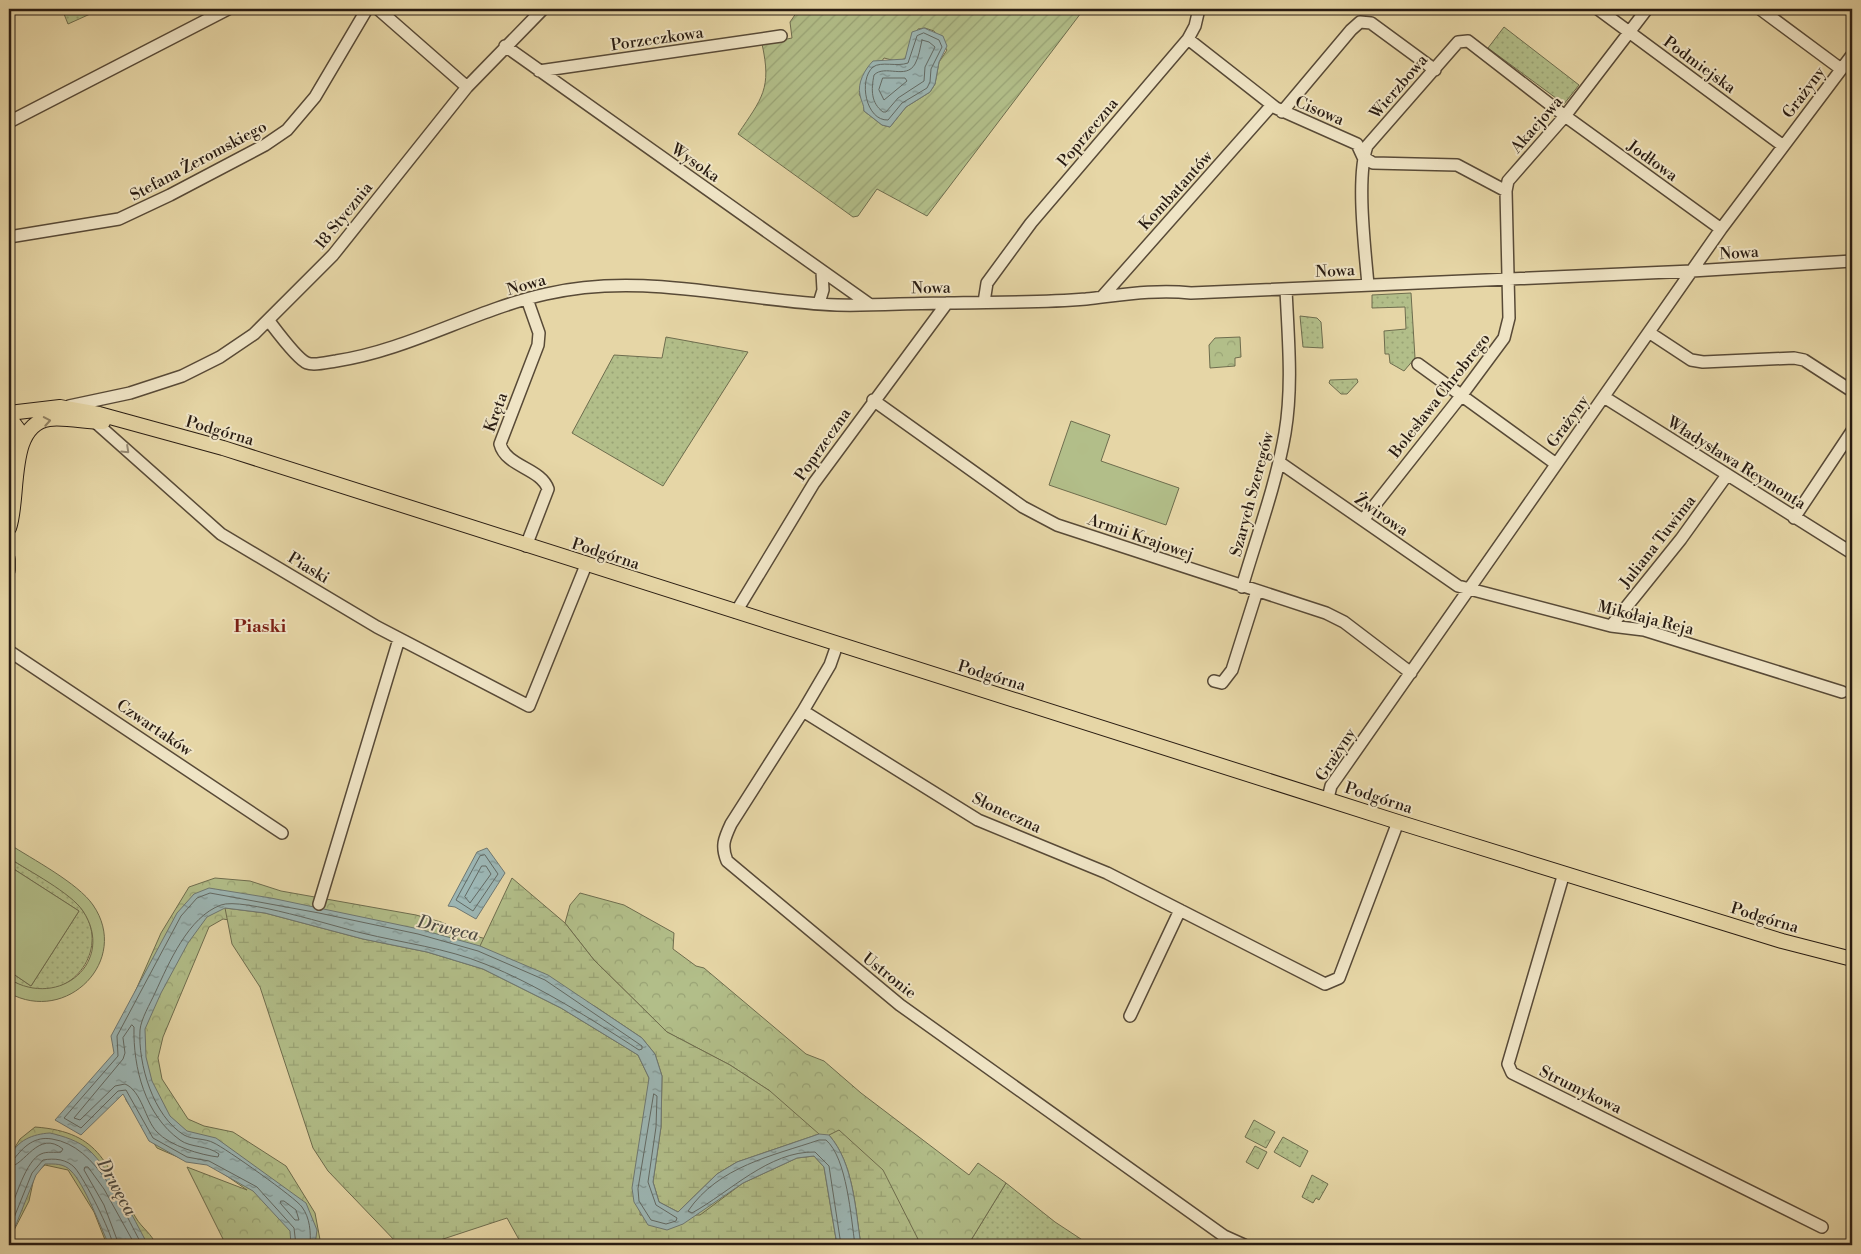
<svg xmlns="http://www.w3.org/2000/svg" width="1861" height="1254" viewBox="0 0 1861 1254" font-family="'Libre Bodoni',serif">
	<style>
		.grass { fill: url(#grass-dots); stroke: #6e6d4e }
		.forest { fill: url(#forest-crowns); stroke: #6e6d4e }
		.wetland { fill: url(#wetland-marsh); stroke: #6e6d4e }
		.garden { fill: url(#garden-furrows); stroke: #6e6d4e; fill-rule: evenodd }
		.pitch { fill: #b2be89; stroke: #6e6d4e }
		.water { fill: url(#water-ripples); stroke: #6e7873 }
		.lines { fill: none; stroke-linecap: round; stroke-linejoin: round }
		.shore { stroke: #626963; stroke-width: 1 }
		.minor-casing { stroke: #584a37; stroke-width: 14 }
		.major-casing { stroke: #291c12; stroke-width: 16 }
		.minor { stroke: #efe4c5; stroke-width: 11 }
		.major { stroke: #e6d6a6; stroke-width: 14 }
		.oneway { stroke: #918263 }
		.oneway2 { stroke: #968a74 }
		.labels { text-anchor: middle; stroke-width: 4; stroke-linejoin: round; paint-order: stroke }
		.street-label { font-size: 16px; fill: #291c12; stroke: #efe4c5 }
		.neighbourhood-label { font-size: 18px; font-weight: bold; fill: #7a1f14; stroke: #efe4c5 }
		.water-label { font-size: 18px; font-style: italic; fill: #4c4a43; stroke: #efe4c5 }
	</style>
	<defs>
		<pattern id="grass-dots" width="8" height="8" patternUnits="userSpaceOnUse" patternTransform="scale(1.25)"><rect width="8" height="8" fill="#b2be89"/><path d="M2 2h.1M6 6h.1" fill="none" stroke="#99a375" stroke-width="1.8" stroke-linecap="round"/></pattern>
		<pattern id="forest-crowns" width="20" height="18" patternUnits="userSpaceOnUse" patternTransform="scale(1.25)"><rect width="20" height="18" fill="#b2be89"/><path d="M2 6a3 3 0 1 1 6 0M12 15a3 3 0 1 1 6 0" fill="none" stroke="#99a375"/></pattern>
		<pattern id="wetland-marsh" width="20" height="14" patternUnits="userSpaceOnUse" patternTransform="scale(1.25)"><rect width="20" height="14" fill="#b2be89"/><path d="M1 5h8M5 5V1M11 12h8M15 12V8" fill="none" stroke="#99a375"/></pattern>
		<pattern id="garden-furrows" width="10" height="10" patternUnits="userSpaceOnUse" patternTransform="scale(1.25)"><rect width="10" height="10" fill="#b2be89"/><path d="M-1 1l2-2M0 10L10 0M9 11l2-2" fill="none" stroke="#99a375"/></pattern>
		<pattern id="water-ripples" width="26" height="14" patternUnits="userSpaceOnUse" patternTransform="scale(1.25)"><rect width="26" height="14" fill="#9cb6b4"/><path d="M2 4q2-2 4 0t4 0M15 11q2-2 4 0t4 0" fill="none" stroke="#7f9391"/></pattern>
	</defs>
	<rect width="100%" height="100%" fill="#e6d6a6"/>
	<filter id="stains"><feTurbulence type="fractalNoise" baseFrequency=".004" numOctaves="4"/><feColorMatrix values="0 0 0 0 .2 0 0 0 0 .09 0 0 0 0 .02 0 0 0 .5 -.17"/></filter>
	<radialGradient id="worn" r=".72"><stop offset=".6" stop-color="#630" stop-opacity="0"/><stop offset="1" stop-color="#630" stop-opacity=".3"/></radialGradient>
	<path class="grass" d="M62,9H99V10L68,24Z
		M1504,27L1579,85L1564,104L1488,48Z
		M1411,293L1415,358L1404,371L1390,363L1389,354H1385L1384,331L1406,329L1405,307L1372,308V295Z
		M1300,316L1317,318L1321,322L1323,348L1303,347Z
		M666,337L748,352L663,486L572,433L614,355L662,358Z
		M1357,379L1358,382L1347,394H1341L1329,383L1330,380Z
		M9,858C30,872 69,890 83,911C108,946 78,993 37,990C26,989 18,984 9,979V971L31,986L79,911L9,866Z
		M1283,1137L1308,1151L1300,1167L1274,1152Z
		M1312,1175L1328,1184L1319,1200L1316,1198L1313,1203L1302,1197Z
		M1006,1183L1055,1222L1090,1245H968Z"/>
	<path class="forest" d="M1240,337L1241,357L1235,358V366L1210,368L1209,345L1215,338Z
		M215,878L250,881L281,891L416,915L441,922L471,935L506,944L770,1091L730,1065L667,1032L594,960L565,923L570,905L580,893L624,905L674,933L673,949L696,966L704,968L806,1054L824,1061L861,1093L969,1175L978,1163L1006,1183L968,1245H921L901,1209L872,1245H831L672,1232L242,922L223,919L209,927L163,1037L158,1058L162,1079L188,1119L204,1126L233,1132L286,1166L315,1213L321,1245H226L187,1167L247,1190L208,1163L180,1158L157,1148L126,1100L121,1040L135,992L161,933L189,887Z
		M1254,1120L1275,1132L1266,1148L1245,1137Z
		M35,1127C103,1132 106,1167 136,1218C142,1228 152,1234 156,1245H107L94,1212L68,1170L45,1165L35,1173L29,1201L9,1240V1157L20,1139Z
		M1255,1146L1267,1152L1258,1169L1246,1162Z"/>
	<path class="wetland" d="M512,878L565,923L594,960L667,1032L730,1065L770,1091L819,1134L737,1162L717,1174L678,1212L659,1202L653,1182L661,1127L662,1076L655,1054L642,1038L596,1007L480,946Z
		M225,908L265,913L363,939L427,952L483,969L561,1008L638,1055L649,1078L640,1215H700L743,1183L797,1158L814,1156L824,1167L837,1245H522L507,1218L428,1244H398L328,1171L313,1148L260,987L232,944Z
		M839,1130L883,1170L921,1245H861C855,1209 854,1164 829,1135Z"/>
	<path class="garden" d="M799,9H1084L927,216L877,189L858,216L853,217L738,134C762,98 772,89 762,44L792,38L790,22ZM925,28L934,31L947,50L939,62L935,84L930,92L906,107L890,127L882,125L864,111V103L859,94L884,58L896,61L905,59L918,29Z"/>
	<path class="pitch" d="M1071,421L1110,435L1101,461L1179,488L1166,525L1049,485Z
		M9,844C32,859 78,883 93,905C131,960 67,1025 9,993V979C60,1010 116,961 83,911C71,893 29,871 9,858Z
		M9,866L79,911L31,986L9,971Z"/>
	<path class="water" d="M924,28L943,36L947,46L939,62L935,84L930,92L906,107L890,127L882,125L864,111C864,104 861,101 860,95C857,83 865,69 873,61L905,59L912,32Z
		M487,848L505,873L476,919L455,907L448,906L477,852Z
		M209,888L271,898L419,929L480,946L548,975L642,1038L655,1054L662,1076L661,1127L653,1182L659,1202L678,1212L717,1174L737,1162L819,1134L829,1135C854,1164 855,1209 861,1245H837L824,1167L814,1156L797,1158L743,1183L683,1224L667,1230L648,1225L634,1202L632,1188L649,1078L638,1055L561,1008L483,969L427,952L363,939L265,913L225,908L207,917L188,943L161,993L145,1029L146,1057L152,1081L170,1116L187,1131L216,1138L306,1203L317,1230L315,1245H291L290,1231L253,1191L207,1165L186,1162L149,1141L123,1094L81,1135L55,1120L114,1053L111,1036L177,913L194,894Z
		M50,1133C63,1136 79,1141 89,1150C111,1170 133,1218 148,1245H109C101,1228 84,1183 71,1171C64,1163 54,1164 45,1164L36,1175L13,1232L9,1238C9,1224 6,1167 10,1157C17,1140 33,1134 50,1133Z"/>
	<g class="lines">
		<path class="shore" d="M924,33L939,40L942,47L931,69L930,82L927,88L902,103L888,120C866,121 858,80 873,67C881,61 897,67 908,63L917,36Z
			M922,40L929,42L935,47L925,67L924,81L898,98L886,112H883C871,103 871,90 874,75C885,64 906,80 915,64C919,57 920,48 922,40Z
			M883,78H905L907,81L884,100L879,90Z
			M485,855L498,874L473,911L456,900L480,856Z
			M482,866H486L491,874L470,903L465,897Z
			M132,1025L134,1027C133,1068 145,1115 180,1140C191,1148 207,1145 219,1154L218,1157C201,1155 170,1146 157,1132C145,1120 142,1091 125,1084L115,1086L80,1120L74,1118L123,1059L125,1053L123,1038Z
			M654,1094L657,1096L656,1127L648,1182L656,1205L677,1218L676,1221L666,1224L651,1220L639,1201L638,1189Z
			M9,1160L14,1159C24,1146 35,1136 52,1139C98,1146 122,1209 142,1245
			M9,1167C25,1166 38,1129 63,1149L61,1152C55,1153 47,1151 41,1154C26,1160 15,1199 9,1214
			M281,1201H284L296,1210L299,1220H295L281,1204Z
			M9,1230L32,1173L43,1160C54,1158 67,1159 75,1168C85,1180 111,1231 113,1245
			M119,1245L104,1205L84,1170L85,1167H88L104,1189L135,1245
			M296,1245L294,1228L257,1187L209,1161L187,1157L153,1138L126,1090L118,1091L81,1128L64,1118L118,1056L117,1036L181,916L197,898L210,893L319,913L418,934L478,951L545,980L642,1046V1049L639,1050C593,1020 536,984 485,964C446,948 403,943 362,933C336,927 242,897 221,905C188,917 169,963 155,993C150,1004 141,1019 140,1030C138,1064 153,1116 184,1135C193,1140 205,1138 214,1143C225,1148 296,1198 302,1207C310,1218 311,1232 310,1245
			M841,1245L829,1166L815,1152C769,1151 730,1192 692,1213L688,1211C719,1166 772,1156 819,1140H826C847,1158 851,1218 855,1245"/>
		<g class="minor-casing">
			<path id="minor" d="M378,9L467,87
				M1598,9L1782,145
				M1760,9L1841,69
				M1188,39L1276,108L1357,144L1363,157L1373,163L1457,165L1506,191
				M505,46L869,304
				M539,71L781,36
				M1282,112L1351,30L1360,22L1371,23L1435,70
				M9,122L228,9
				M9,237L119,219L170,195L265,145L287,130L315,97L367,9
				M1368,285C1365,249 1356,178 1367,146L1458,42L1468,41L1565,116L1721,229
				M1102,297L1272,105
				M984,302L987,283L1031,223L1188,39L1195,26L1199,9
				M819,303L823,290L822,272
				M269,321C276,330 297,359 307,363C315,366 328,362 336,361C409,350 474,310 546,294C643,271 739,301 837,305C873,306 910,303 947,303C993,302 1040,303 1086,299C1122,295 1155,289 1191,293L1692,271L1852,261
				M1650,333L1691,360L1703,362L1794,358L1804,360L1852,391
				M1418,364L1556,464
				M1604,397L1852,553
				M873,400L1023,507L1057,525L1326,613L1344,622L1411,673
				M69,406L130,393L182,376L220,357L254,334L333,255L467,87L543,9
				M95,422L221,534L377,627L529,706L586,565
				M1279,462L1458,586L1611,626L1644,630L1842,692
				M1794,518L1852,431
				M1363,520L1461,396L1504,338L1509,318L1506,191L1508,181L1565,116L1647,9
				M526,546L548,489C541,468 506,467 500,444L538,345L539,333L527,299
				M9,559V570
				M1242,587C1257,536 1276,485 1285,433C1293,385 1288,337 1286,289
				M736,612L814,483L947,303
				M1611,626L1681,539L1727,475
				M837,645L830,665L803,711L731,824C724,839 721,846 727,861L900,1005L1224,1236L1244,1245
				M9,651L282,833
				M1214,681L1222,683L1232,670L1257,591
				M803,711L978,820L1107,873L1325,984L1339,978L1398,822
				M1328,798L1331,786L1343,769L1721,229L1852,55
				M1564,873L1508,1064L1512,1073L1822,1227
				M319,904L399,639
				M1130,1016L1180,910"/>
		</g>
		<g class="major-casing">
			<path id="major" d="M9,413L60,407L99,414L223,448L1398,822L1782,941L1852,959
				M9,417L18,429L21,444
				M9,528C20,498 7,425 49,419C66,417 86,422 103,422"/>
		</g>
		<use href="#minor" class="minor"/>
		<use href="#major" class="major"/>
	</g>
	<defs><path id="oneway-chevron" d="M-2-3.5L2.5 0L-2 3.5" fill="none" stroke-width="1.6" stroke-linecap="round" stroke-linejoin="round" transform="scale(1.25)"/></defs>
	<use class="oneway" href="#oneway-chevron" transform="translate(47 421) rotate(-10)"/>
	<use class="oneway2" href="#oneway-chevron" transform="translate(126 450) rotate(43)"/>
	<g class="labels">
		<g class="street-label">
			<text transform="translate(657 38) rotate(-8)" y="6">Porzeczkowa</text>
			<text transform="translate(1700 64) rotate(36)" y="6">Podmiejska</text>
			<text transform="translate(1398 86) rotate(-49)" y="6">Wierzbowa</text>
			<text transform="translate(1803 92) rotate(-53)" y="6">Grażyny</text>
			<text transform="translate(1320 110) rotate(23)" y="6">Cisowa</text>
			<text transform="translate(1536 124) rotate(-49)" y="6">Akacjowa</text>
			<text transform="translate(1087 132) rotate(-50)" y="6">Poprzeczna</text>
			<text transform="translate(198 160) rotate(-28)" y="6">Stefana Żeromskiego</text>
			<text transform="translate(1653 160) rotate(36)" y="6">Jodłowa</text>
			<text transform="translate(696 162) rotate(35)" y="6">Wysoka</text>
			<text transform="translate(1175 190) rotate(-48)" y="6">Kombatantów</text>
			<text transform="translate(343 215) rotate(-51)" y="6">18 Stycznia</text>
			<text transform="translate(1739 252) rotate(-4)" y="6">Nowa</text>
			<text transform="translate(1335 270) rotate(-3)" y="6">Nowa</text>
			<text transform="translate(526 284) rotate(-16)" y="6">Nowa</text>
			<text transform="translate(931 287) rotate(-1)" y="6">Nowa</text>
			<text transform="translate(1439 395) rotate(-52)" y="6">Bolesława Chrobrego</text>
			<text transform="translate(495 412) rotate(-70)" y="6">Kręta</text>
			<text transform="translate(1567 421) rotate(-54)" y="6">Grażyny</text>
			<text transform="translate(220 430) rotate(16)" y="6">Podgórna</text>
			<text transform="translate(822 444) rotate(-55)" y="6">Poprzeczna</text>
			<text transform="translate(1737 462) rotate(32)" y="6">Władysława Reymonta</text>
			<text transform="translate(1251 494) rotate(-75)" y="6">Szarych Szeregów</text>
			<text transform="translate(1382 514) rotate(35)" y="6">Żwirowa</text>
			<text transform="translate(1141 536) rotate(19)" y="6">Armii Krajowej</text>
			<text transform="translate(1657 541) rotate(-52)" y="6">Juliana Tuwima</text>
			<text transform="translate(606 553) rotate(18)" y="6">Podgórna</text>
			<text transform="translate(309 567) rotate(31)" y="6">Piaski</text>
			<text transform="translate(1646 617) rotate(14)" y="6">Mikołaja Reja</text>
			<text transform="translate(992 675) rotate(17)" y="6">Podgórna</text>
			<text transform="translate(155 727) rotate(34)" y="6">Czwartaków</text>
			<text transform="translate(1335 754) rotate(-57)" y="6">Grażyny</text>
			<text transform="translate(1379 797) rotate(18)" y="6">Podgórna</text>
			<text transform="translate(1007 812) rotate(25)" y="6">Słoneczna</text>
			<text transform="translate(1765 917) rotate(17)" y="6">Podgórna</text>
			<text transform="translate(890 975) rotate(38)" y="6">Ustronie</text>
			<text transform="translate(1581 1089) rotate(26)" y="6">Strumykowa</text>
		</g>
		<g class="neighbourhood-label">
			<text x="260" y="632">Piaski</text>
		</g>
		<g class="water-label">
			<text transform="translate(448 928) rotate(13)" y="6">Drwęca</text>
			<text transform="translate(117 1187) rotate(61)" y="6">Drwęca</text>
		</g>
	</g>
	<rect width="1861" height="1254" fill="none" stroke="#e6d6a6" stroke-width="30"/>
	<rect x="10" y="10" width="1841" height="1234" fill="none" stroke="#291c12" stroke-width="2.5"/>
	<rect x="15" y="15" width="1831" height="1224" fill="none" stroke="#291c12"/>
	<rect width="100%" height="100%" filter="url(#stains)"/>
	<rect width="100%" height="100%" fill="url(#worn)"/>
</svg>
